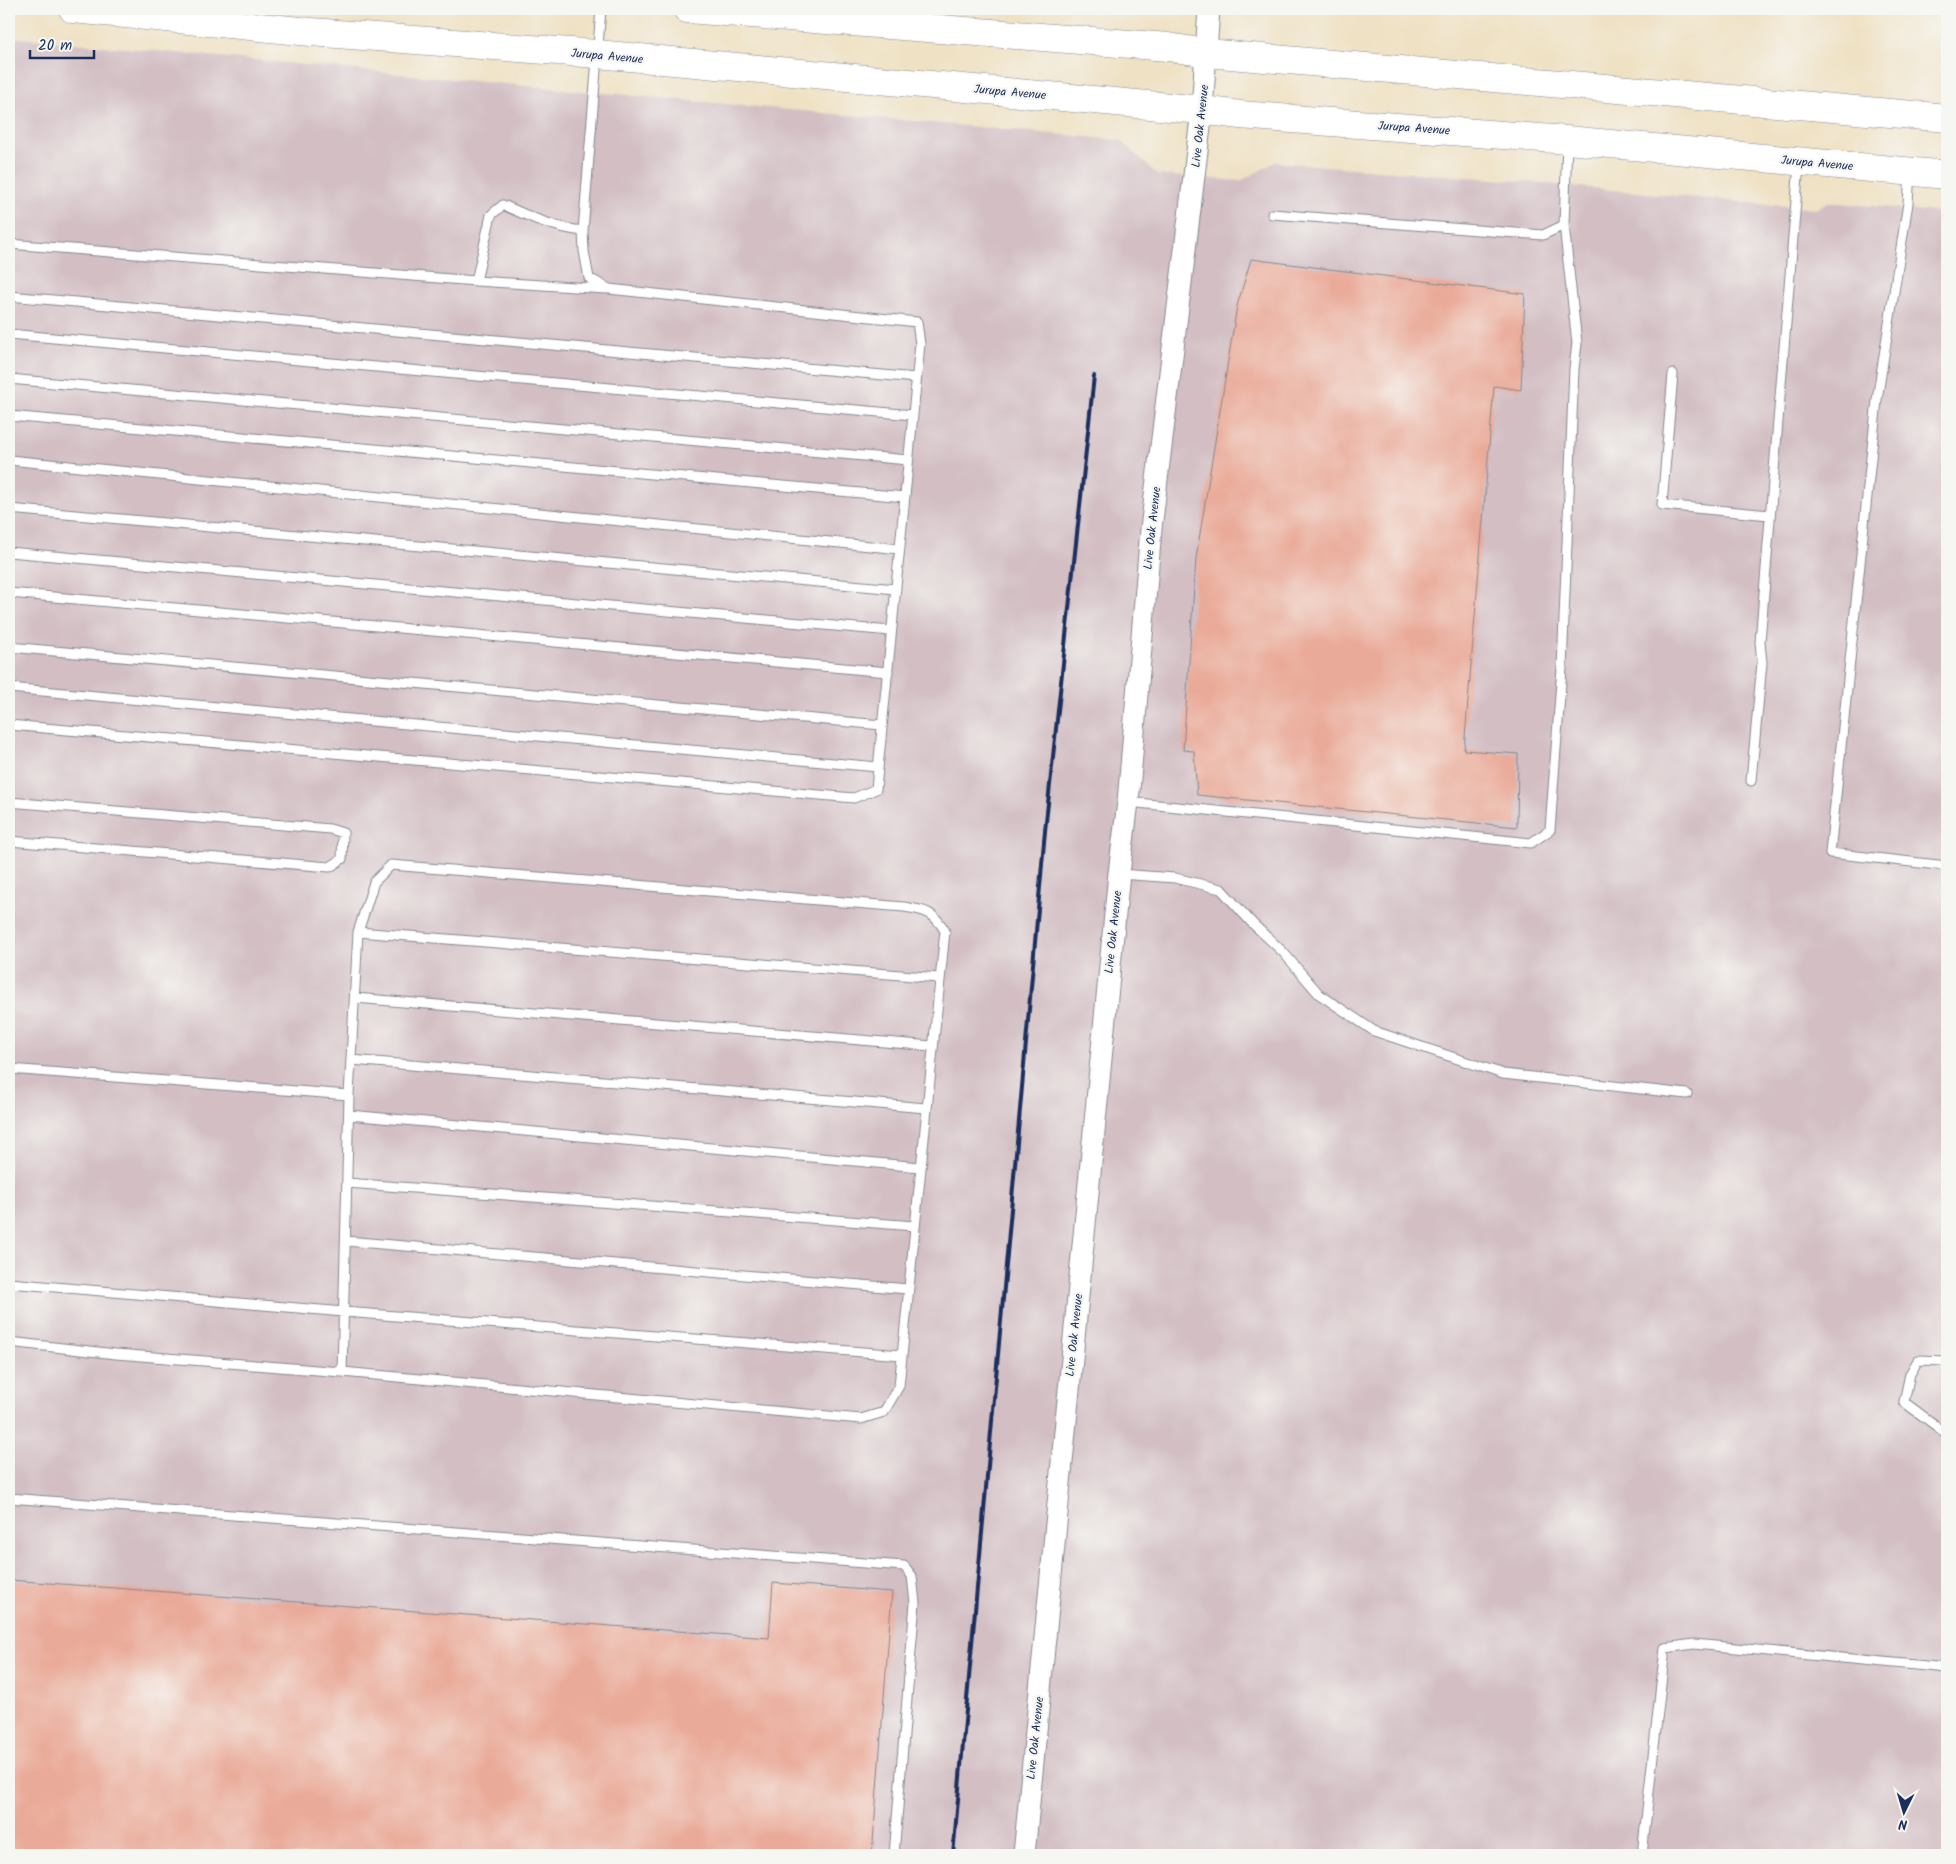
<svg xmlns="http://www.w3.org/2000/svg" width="1956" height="1864" viewBox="0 0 1956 1864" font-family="Kalam,sans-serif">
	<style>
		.industrial { fill: #d2bec3 }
		.building { fill: #eaaa99 }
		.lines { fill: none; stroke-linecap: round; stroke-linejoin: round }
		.service-casing { stroke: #858890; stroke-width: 11 }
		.tertiary-casing { stroke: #858890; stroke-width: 23 }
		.primary-casing { stroke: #858890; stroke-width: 29 }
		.service { stroke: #fff; stroke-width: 9 }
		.tertiary { stroke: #fff; stroke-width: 21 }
		.primary { stroke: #fff; stroke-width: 28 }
		.rail { stroke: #1b2f5e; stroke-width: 4 }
		.labels { text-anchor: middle; stroke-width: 4.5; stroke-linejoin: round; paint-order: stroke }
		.street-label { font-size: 12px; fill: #1b2f5e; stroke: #f6f6f2 }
	</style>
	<rect width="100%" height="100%" fill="#f6f6f2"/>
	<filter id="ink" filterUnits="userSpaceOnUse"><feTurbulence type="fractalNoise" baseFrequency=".02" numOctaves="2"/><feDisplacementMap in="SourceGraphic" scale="10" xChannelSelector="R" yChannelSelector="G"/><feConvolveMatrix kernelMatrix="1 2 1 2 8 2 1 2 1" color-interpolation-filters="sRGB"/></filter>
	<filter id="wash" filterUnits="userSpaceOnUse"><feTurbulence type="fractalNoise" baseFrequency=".0096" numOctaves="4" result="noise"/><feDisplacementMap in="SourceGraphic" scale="20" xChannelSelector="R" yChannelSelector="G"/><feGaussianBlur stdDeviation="1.12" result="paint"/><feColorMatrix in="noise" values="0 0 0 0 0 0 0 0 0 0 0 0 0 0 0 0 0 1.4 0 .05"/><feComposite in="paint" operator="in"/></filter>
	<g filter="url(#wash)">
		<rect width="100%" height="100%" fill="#efe1c3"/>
		<path class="industrial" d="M9,37L527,86L1121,140L1158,175L1241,181L1275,162L1518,181L1816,209L1827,202L1947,213V1855H9Z"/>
		<g id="blocks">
			<path class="building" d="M1251,259L1525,294L1521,390L1494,386L1464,750L1518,754L1517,827L1197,795L1194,751L1183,750L1196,558L1237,306Z
				M9,1580L769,1638L773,1583L892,1592L872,1855H9Z"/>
		</g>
	</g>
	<g filter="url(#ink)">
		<use href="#blocks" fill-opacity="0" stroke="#858890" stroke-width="1"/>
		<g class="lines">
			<g class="service-casing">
				<path id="service" d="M1910,173L1908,203L1877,400L1830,853L1947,866
					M1272,214L1543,235L1564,225L1567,143
					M9,244L476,281L491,215L503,205C530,217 554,228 583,231
					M476,281L606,289
					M9,296L916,378
					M9,334L913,415
					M1673,374L1662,505L1770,515
					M9,379L908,460
					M9,416L905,497
					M9,460L900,549
					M9,509L896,589
					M9,552L891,631
					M9,593L888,672
					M9,647L882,725
					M9,688L878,767
					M9,725L854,798L876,789L920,344L917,322L609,289L589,278L584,251L583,231L601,9
					M1751,781L1762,663L1760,642L1799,164
					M9,802L330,829L343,833L342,859L330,867L9,841
					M1128,802L1531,843L1550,830L1562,668L1574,369L1577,343L1564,225
					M1119,874L1175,878L1221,889L1252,923L1283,952L1319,994L1374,1031L1503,1074L1687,1094
					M358,932L939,978
					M355,998L932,1046
					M351,1060L926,1108
					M9,1069L349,1095
					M349,1115L920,1167
					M347,1183L915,1226
					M346,1241L908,1289
					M9,1283L344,1312L902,1355
					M9,1342L116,1354L342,1372L349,1095L358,932L374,882L391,865L904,907C925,910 934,912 945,931L899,1386L884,1412L861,1419L342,1372
					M1947,1361L1918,1360L1910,1374L1904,1402L1947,1434
					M9,1498L904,1566L912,1576L915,1603L894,1855
					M1642,1855L1665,1648L1694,1644L1947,1668"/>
			</g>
			<g class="tertiary-casing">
				<path id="tertiary" d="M1024,1855L1119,873L1128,802L1151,529L1202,110L1209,9"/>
			</g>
			<g class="primary-casing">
				<path id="primary" d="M73,9L311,32L597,54L1202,110L1240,115L1567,140L1947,175
					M687,9L1168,47L1207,53L1947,118"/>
			</g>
			<use href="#service" class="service"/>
			<use href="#tertiary" class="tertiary"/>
			<use href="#primary" class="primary"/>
			<path class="rail" d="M953,1855L1045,831L1094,376"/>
		</g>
	</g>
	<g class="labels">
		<g class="street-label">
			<text transform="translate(607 56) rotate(5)" y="4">Jurupa Avenue</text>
			<text transform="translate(1010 92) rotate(5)" y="4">Jurupa Avenue</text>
			<text transform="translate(1200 126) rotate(-84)" y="4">Live Oak Avenue</text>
			<text transform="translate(1414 128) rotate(4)" y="4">Jurupa Avenue</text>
			<text transform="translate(1817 163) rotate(5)" y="4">Jurupa Avenue</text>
			<text transform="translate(1152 528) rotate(-84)" y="4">Live Oak Avenue</text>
			<text transform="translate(1113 932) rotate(-84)" y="4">Live Oak Avenue</text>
			<text transform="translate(1074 1335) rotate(-84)" y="4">Live Oak Avenue</text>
			<text transform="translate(1035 1738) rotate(-84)" y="4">Live Oak Avenue</text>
		</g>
	</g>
	<rect width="1956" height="1864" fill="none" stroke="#f6f6f2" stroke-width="30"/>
	<g transform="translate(1904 1812) rotate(185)" stroke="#f6f6f2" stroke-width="4" paint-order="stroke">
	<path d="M0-4L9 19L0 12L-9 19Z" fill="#1b2f5e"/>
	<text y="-8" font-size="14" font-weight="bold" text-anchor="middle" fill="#1b2f5e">N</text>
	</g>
	<path d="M30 50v8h64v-8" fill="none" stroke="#1b2f5e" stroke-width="2.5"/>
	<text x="38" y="50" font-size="15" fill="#1b2f5e" stroke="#f6f6f2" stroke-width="4" paint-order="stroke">20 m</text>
</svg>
